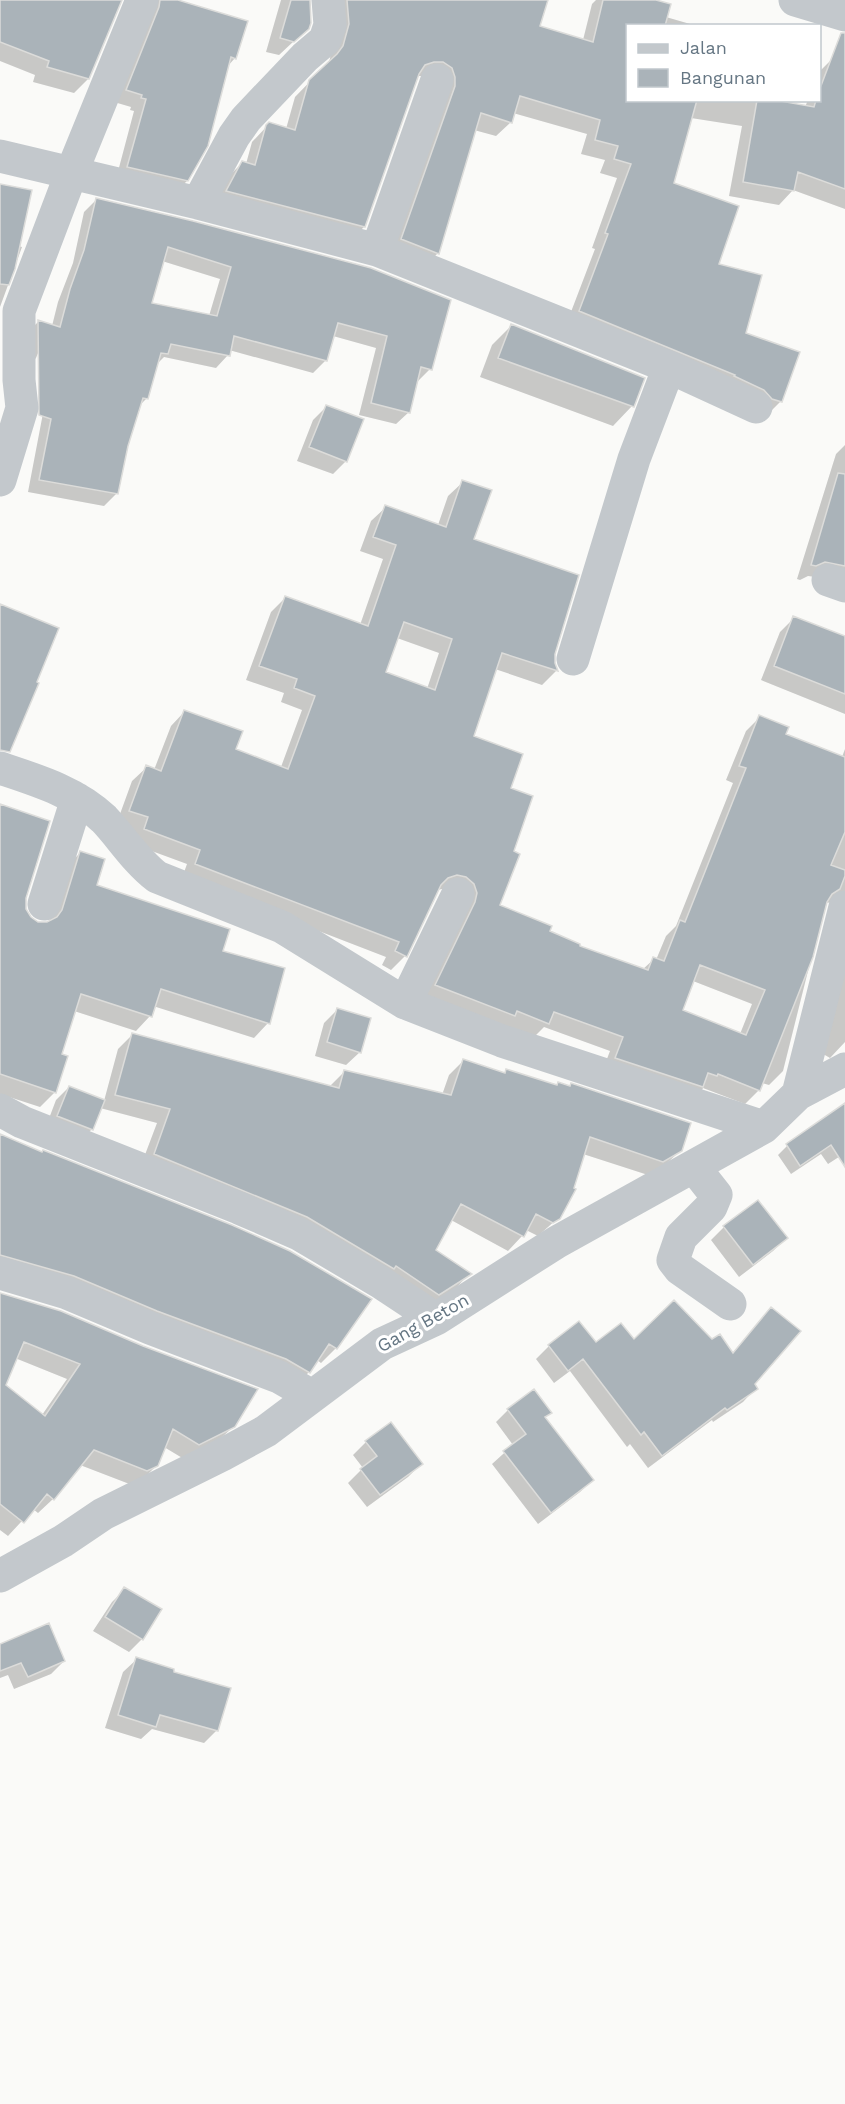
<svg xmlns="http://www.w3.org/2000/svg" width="845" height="2104" viewBox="0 0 845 2104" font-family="'Work Sans',sans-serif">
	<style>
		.shadow { fill: #0003; fill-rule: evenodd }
		.building { fill: #aab3b9; stroke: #dcdcda; stroke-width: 1.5; fill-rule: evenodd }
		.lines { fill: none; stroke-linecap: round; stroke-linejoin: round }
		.minor { stroke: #c3c8cc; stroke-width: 33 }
		.labels { text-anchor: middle; stroke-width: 6; stroke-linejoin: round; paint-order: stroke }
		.street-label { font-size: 18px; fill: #657683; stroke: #fff }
	</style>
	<rect width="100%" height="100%" fill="#fafaf8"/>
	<path class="shadow" d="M0,0H120L88,79L74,93L33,82L35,75L0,61Z
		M156,0H172L235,58L227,67L187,181L174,193L116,179L134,111L130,110L131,107L114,102Z
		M281,0H308V28L279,55L266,52Z
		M325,0H532L538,27L583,40L592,4L596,0H650L666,17L697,26H628V100H766L805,107L808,100H820V71L833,58L845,62V209L793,190L779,205L729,196L742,126L691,118L672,184L717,265L744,334L781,401L766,416L566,325L595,249L592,248L617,178L600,173L605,160L581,154L587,134L513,113L511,122L496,136L474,130L437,254L423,268L387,254L428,76H417L364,227L349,241L213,205L228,177L242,163L246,164L252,142L269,124L286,129L295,97L329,62L335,39Z
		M0,185L18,246L22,247L0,307Z
		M96,200L371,269L430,369L418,381H416L409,412L396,424L359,415L376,348L333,336L325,361L313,373L229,350L228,355L216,368L164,357L156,365L147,398L138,407L126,445L117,493L104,506L28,492L59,329L49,326L36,358L25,369V335L38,322L52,326L58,302L73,263L84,212ZM162,261L220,279L209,316L150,304Z
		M511,326L643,378L632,406L613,426L480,377L492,345Z
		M326,407L346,461L333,474L297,461L313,420Z
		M845,445V581L808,576L800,580L797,579L836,454Z
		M463,482L472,540L554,653L553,663L556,671L542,685L495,669L472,737L509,788L512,852L498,905L578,947L642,970L654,959L656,960L666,936L676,926L733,783L726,780L746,731L760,717L784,735L842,757L845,749V909L834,902L825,903L783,1071L769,1085L762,1083L759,1090L745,1104L703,1088L702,1090L602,1072L610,1051L544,1027L534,1037L422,999L451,891L442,889L437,890L405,956L391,970L382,965L386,957L182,878L187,864L130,843L116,825L132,781L147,767L154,770L171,726L185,711L235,750L281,767L302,710L281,702L284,693L246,680L271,612L285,598L360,625L383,559L360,551L371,521L386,507L438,525L448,496ZM397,638L439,653L427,689L384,673ZM693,981L752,1004L740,1034L681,1011Z
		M794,618L845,638V714L761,680L780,632Z
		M0,806L25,898L24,909L30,918L39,923L48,924L66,867L81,852L95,886L221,952L268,1023L254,1038L153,1006L150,1016L136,1031L74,1011L60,1055L55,1092L40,1107L0,1094Z
		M845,945V1042L830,1058L818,1051Z
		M337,1010L360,1052L346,1065L315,1056L324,1023Z
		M132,1035L329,1087L344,1072L442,1095L449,1075L463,1061L503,1074L507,1070L556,1086L558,1083L680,1151L665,1165L648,1175L583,1154L558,1218L538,1236L526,1230L522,1236L508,1251L451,1220L434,1250L469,1274L456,1288L424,1308L140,1168L157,1123L100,1108L92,1129L79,1142L45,1129L56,1100L69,1087L104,1101L118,1049Z
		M845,1108V1153L828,1164L821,1154L791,1174L778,1155L787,1146Z
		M0,1136L370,1300L336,1348L321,1363L317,1360L309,1372L294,1387L0,1272Z
		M758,1202L786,1238L773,1251L739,1277L711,1240L724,1227Z
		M0,1294L234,1426L218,1441L184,1459L164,1447L157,1465L142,1480L132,1485L80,1465L53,1499L38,1513L33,1509L8,1536L0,1530V1413L42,1415L67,1379L15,1358L0,1396Z
		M771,1309L753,1384L756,1388L743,1402L713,1422L712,1420L648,1468L630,1444L627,1447L570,1371L554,1383L536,1359L549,1346L633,1342L712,1341L732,1354Z
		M533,1391L550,1412L544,1418L592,1480L580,1492L538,1524L492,1464L513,1445L496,1422L508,1410Z
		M366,1442L421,1464L408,1477L367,1507L348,1483L363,1468L353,1455Z
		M125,1589L142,1639L129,1652L93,1631L112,1602Z
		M0,1646L64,1661L51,1674L14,1689L8,1675L0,1678Z
		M137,1659L217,1730L204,1743L152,1729L141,1739L105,1728L123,1672Z"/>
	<path class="building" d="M0,0H122L89,79L47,67L49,61L0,42Z
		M160,0H178L248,21L236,59L231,57L208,146L188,181L127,167L146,99L141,98L142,95L126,90L159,7Z
		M291,0H310L311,23L309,29L294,42L280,38Z
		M347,0H548L540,26L593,42L603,0H656L671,4L665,26H627V100H697L674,183L739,206L719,264L762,275L746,333L800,352L782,402L772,399L764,390L734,376L735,375L579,311L608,234L605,233L631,164L614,159L618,146L595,140L600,120L520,96L512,123L481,113L439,254L401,239L455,86V77L452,68L443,62H434L425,65L419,74L365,227L226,191L242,161L255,165L266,125L269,122L295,130L309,80L337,54L343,46L349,24Z
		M841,33H845V189L798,172L794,191L743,182L757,100H775L814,107L816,100H819V91Z
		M0,184L32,190L15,269L9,285L0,284Z
		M96,198L193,221L371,268L451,300L432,370L421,367L410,413L371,403L387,336L338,323L327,361L234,336L230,356L171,344L168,354L161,353L148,399L143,398L128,446L118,494L39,480L51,419L39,415L38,320L60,327L70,289L84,250ZM168,247L231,267L217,316L152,303Z
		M511,324L645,378L634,407L498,358Z
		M326,405L364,419L347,462L309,447Z
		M838,473L845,474V566L825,562L816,566L811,565Z
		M462,480L492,490L474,539L579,575L555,654V663L558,671L502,653L474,736L523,754L511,788L533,796L514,851L520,854L500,905L552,926L550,931L580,944V946L648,970L653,957L664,961L680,920L685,922L746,768L739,766L759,715L789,727L786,734L845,757V832L831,865L845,870V876L840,889L832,894L827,902L813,957L760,1091L718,1074L717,1076L708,1073L703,1087L615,1058L623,1037L554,1012L549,1024L517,1011L515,1016L435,985L475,902L477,893L474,884L466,877L457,875L448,878L441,885L407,957L395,951L399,942L195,864L200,850L144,829L148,817L129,811L146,765L161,771L184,710L243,731L236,749L288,769L315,696L294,688L297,679L259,666L285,596L368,626L396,545L373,537L385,505L446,527ZM404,622L452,639L435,690L386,672ZM700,965L765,990L746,1035L683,1010Z
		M0,604L59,628L37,682L39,683L10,752L0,750Z
		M793,616L845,636V694L774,666Z
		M0,804L50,821L26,898V909L31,917L38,922H47L57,917L62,910L80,851L105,859L97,885L230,929L223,951L285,968L270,1024L161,989L152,1017L81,994L62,1054L68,1056L56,1093L0,1074Z
		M337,1008L371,1018L361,1053L327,1042Z
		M132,1033L339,1088L344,1070L451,1095L463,1059L505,1073L506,1069L557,1085L558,1082L570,1086L571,1083L691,1123L682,1151L663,1162L590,1137L574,1188L576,1189L560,1219L553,1223L536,1214L524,1237L461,1204L436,1250L472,1274L439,1295L396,1266L394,1269L307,1217L154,1154L170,1109L115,1095Z
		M69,1086L105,1100L93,1130L57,1116Z
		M845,1103V1167L831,1145L800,1166L786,1144Z
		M0,1134L42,1152L43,1150L232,1225L290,1251L372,1299L337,1349L329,1344L310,1373L286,1359L157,1311L74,1276L0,1255Z
		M758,1200L788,1238L753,1265L723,1226Z
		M0,1293L61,1311L143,1346L258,1389L235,1427L199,1445L173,1429L158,1466L147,1471L94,1450L54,1500L47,1494L24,1523L0,1504ZM24,1342L80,1364L45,1416L6,1385Z
		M674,1300L712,1339L720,1334L733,1353L771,1307L801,1331L755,1384L758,1389L727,1410L725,1408L662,1456L644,1432L641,1435L583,1359L568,1371L548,1345L579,1321L596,1342L621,1323L634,1339Z
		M534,1389L552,1413L545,1417L594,1480L551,1513L503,1451L526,1434L507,1409Z
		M391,1422L423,1464L380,1495L360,1469L377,1456L365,1441Z
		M124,1587L162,1609L143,1640L105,1617Z
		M49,1623L65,1661L28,1677L21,1663L0,1671V1644Z
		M136,1657L174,1669V1672L231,1688L218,1731L160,1715L156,1727L118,1715Z"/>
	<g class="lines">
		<path class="minor" d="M795,0L845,15
			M0,156L198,203L377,250L669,367L756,407
			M198,203L234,136L246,119L305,57L325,40L330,25L328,0
			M377,250L437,80
			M0,480L22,408L19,380V311L71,174L142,0
			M828,580L845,586
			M573,659L634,459L669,367
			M0,768C36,780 76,792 104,819C122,838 136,861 157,877L282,927L405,1003L502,1041L764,1127
			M44,904L77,799
			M405,1003L458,894
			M798,1094L845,907
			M0,1110L22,1122L239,1208L299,1234L380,1282L436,1319
			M694,1167L716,1195L711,1207L681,1237L673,1260L680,1269L730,1304
			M0,1273L67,1293L150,1328L279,1377L312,1396
			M0,1576L63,1541L103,1514L222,1455L266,1431L382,1344L436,1319L557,1242L764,1127L798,1094L845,1069"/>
	</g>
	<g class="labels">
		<g class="street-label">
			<text transform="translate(423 1323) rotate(-29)" y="6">Gang Beton</text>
		</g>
	</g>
	<rect x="626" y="24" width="195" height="78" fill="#ffffff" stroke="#c1c8cd" stroke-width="1.5"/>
	<rect x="638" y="44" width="30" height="9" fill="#c3c8cc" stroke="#c1c8cd" stroke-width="1.5"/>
	<text x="680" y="54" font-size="18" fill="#657683">Jalan</text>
	<rect x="638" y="69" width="30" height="18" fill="#aab3b9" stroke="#c1c8cd" stroke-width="1.5"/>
	<text x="680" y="84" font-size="18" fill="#657683">Bangunan</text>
</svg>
